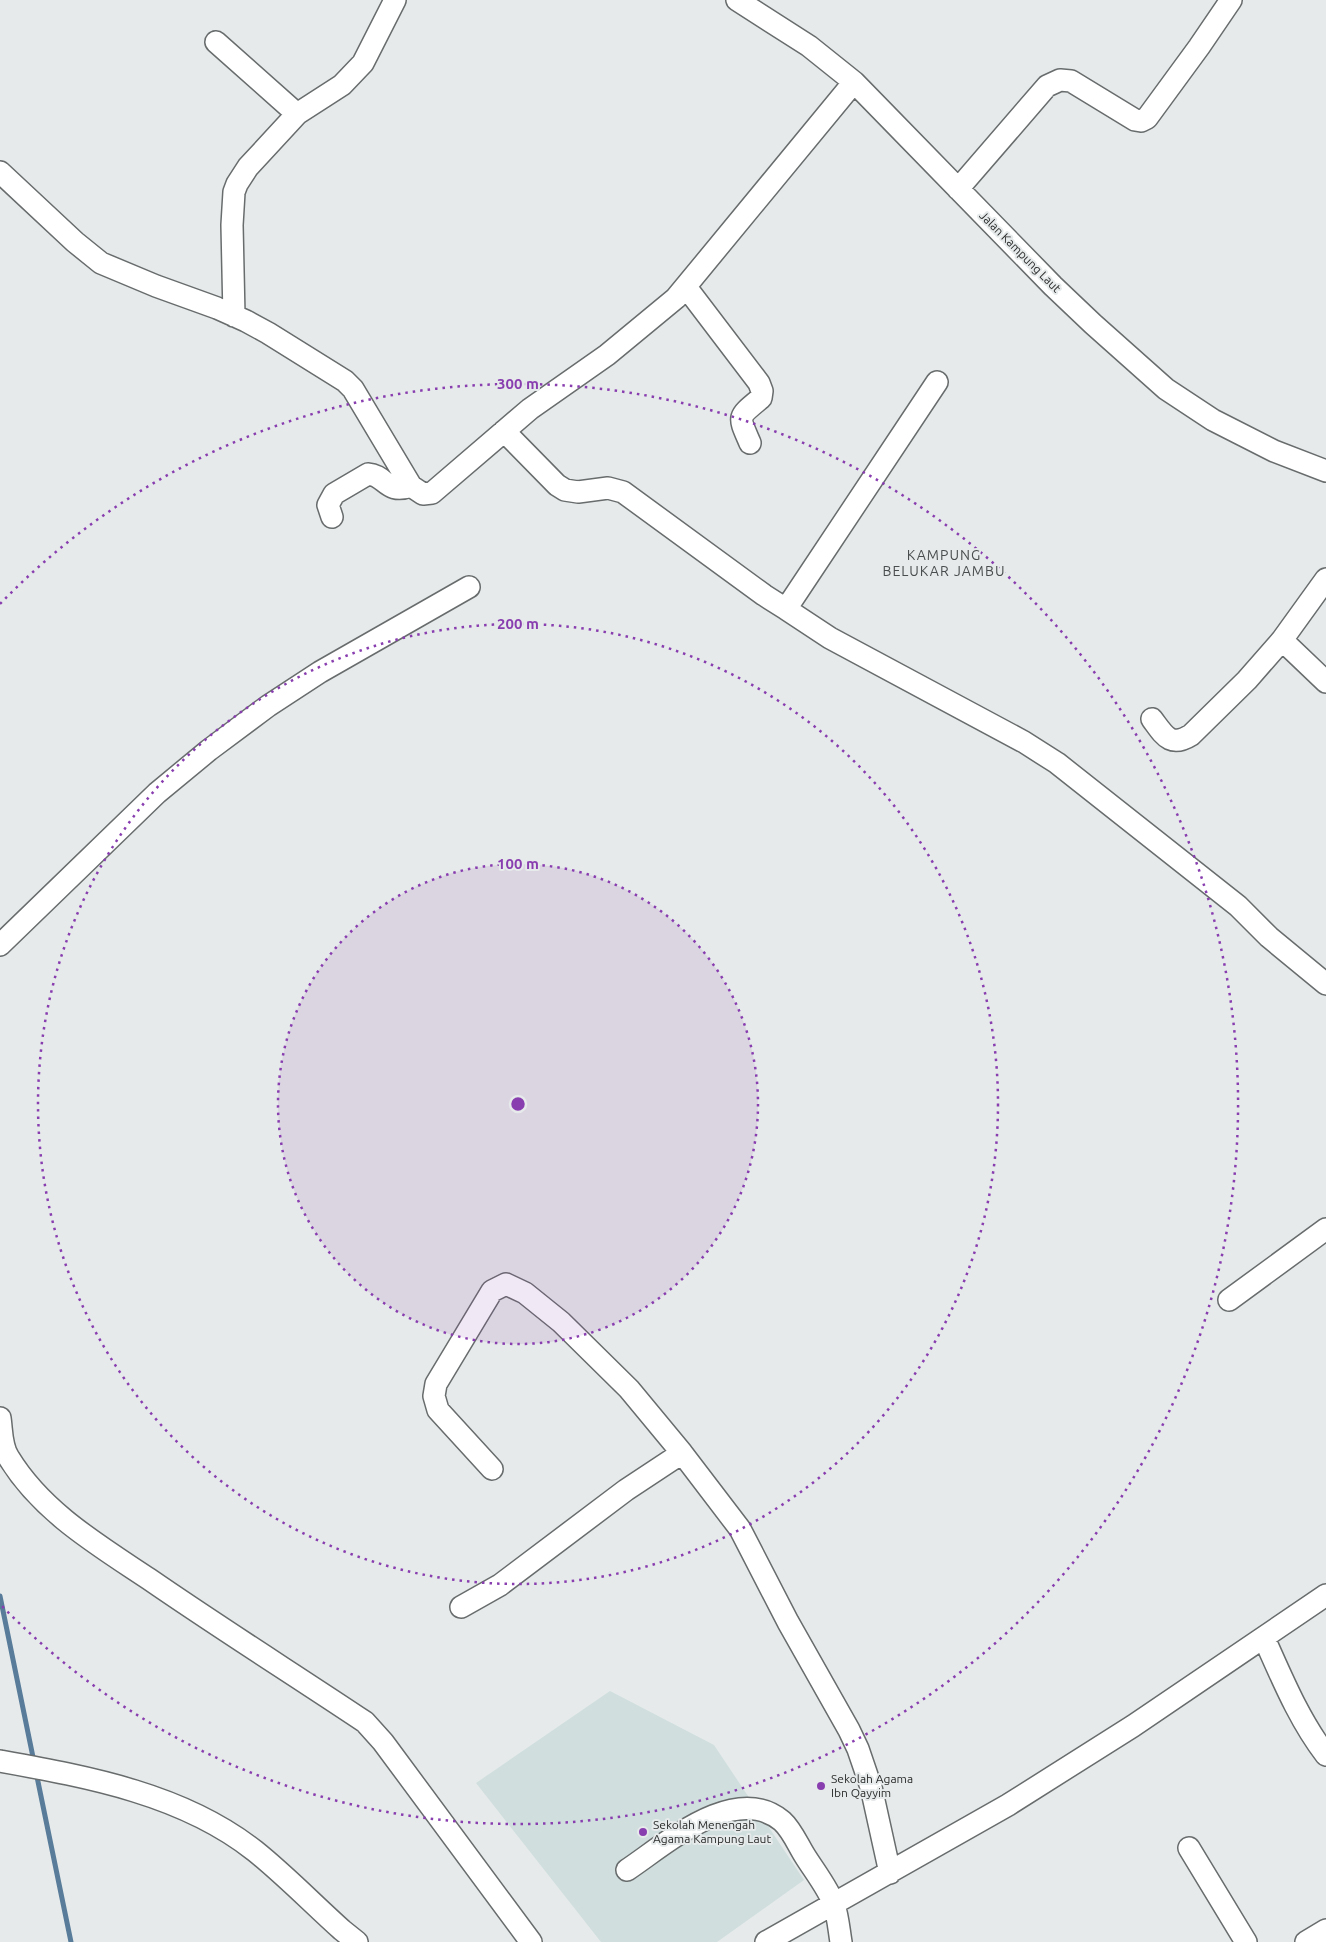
<svg xmlns="http://www.w3.org/2000/svg" width="1326" height="1942" viewBox="0 0 1326 1942" font-family="Ubuntu,sans-serif">
	<style>
		.built { fill: #d0dede }
		.lines { fill: none; stroke-linecap: round; stroke-linejoin: round }
		.stream { stroke: #587c9a; stroke-width: 5 }
		.minor-casing { stroke: #686c6c; stroke-width: 24 }
		.minor { stroke: #fff; stroke-width: 21 }
		.ring { fill: none; stroke: #893eb0; stroke-width: 2.5; stroke-dasharray: 2.5 5 }
		.poi-dot { fill: #893eb0; stroke: #e6eaea; stroke-width: 2 }
		.labels { text-anchor: middle; stroke-width: 4; stroke-linejoin: round; paint-order: stroke }
		.street-label { font-size: 12px; fill: #2a2b2b; stroke: #e6eaea }
		.poi-label { font-size: 12px; fill: #2a2b2b; stroke: #e6eaea; text-anchor: start }
		.neighbourhood-label { font-size: 14px; letter-spacing: 1px; fill: #4a4d4e; stroke: #e6eaea }
		.centre { fill: #893eb0; stroke: #e6eaea; stroke-width: 2.5 }
		.ring-label { font-size: 15px; text-anchor: middle; font-weight: bold; fill: #893eb0; stroke: #e6eaea; stroke-width: 4; stroke-linejoin: round; paint-order: stroke }
	</style>
	<rect width="100%" height="100%" fill="#e6eaea"/>
	<path class="built" d="M610,1691L714,1745L804,1880L717,1942H601L476,1783Z"/>
	<g class="lines">
		<path class="stream" d="M0,1596L34,1762
			M36,1772L71,1942"/>
		<g class="minor-casing">
			<path id="minor" d="M737,0L809,46L854,82L1053,286L1093,324L1166,389L1213,420L1274,451L1326,471
				M216,42L297,114
				M0,172L75,242L101,263L156,286L217,308L246,321L268,333L345,381L353,389L411,486L423,494L432,493L530,409L607,355L676,298L854,82
				M958,189L1047,86L1060,80L1071,81L1135,120L1141,121L1147,118L1199,47L1231,0
				M686,287L759,383L762,391L761,398C737,418 738,415 750,443
				M234,316L232,225L234,192L237,184L248,167L297,114L342,85L363,63L395,0
				M504,431L557,485L565,490L578,492L608,488L623,492L764,595L786,609L937,382
				M332,517L328,505L334,494L368,474C386,475 386,495 411,486
				M786,609L830,638L1024,742L1057,763L1238,906L1269,937L1326,984
				M1282,640L1326,682
				M1152,719C1164,735 1170,748 1191,735L1247,680L1282,640L1326,579
				M0,945L157,793L209,750L268,706L320,672L469,587
				M1229,1300L1326,1229
				M0,1418C2,1431 1,1447 9,1458C42,1512 98,1545 149,1579C220,1628 293,1674 365,1722L383,1742L531,1942
				M492,1469L438,1410L434,1396L436,1384L492,1291L506,1284L525,1293L561,1322L629,1389L682,1453
				M461,1607L500,1585L626,1490L682,1453L740,1529L788,1622L849,1730L858,1749L871,1787L890,1873
				M1264,1638C1282,1678 1299,1720 1326,1755
				M0,1761C88,1777 183,1794 255,1851C285,1875 313,1904 342,1930L357,1942
				M1189,1848L1246,1942
				M627,1870C666,1844 735,1782 782,1821C792,1830 798,1845 805,1856C813,1869 830,1891 834,1905C838,1916 839,1930 841,1942
				M766,1942L1008,1805L1133,1726L1326,1595
				M1306,1942L1326,1930"/>
		</g>
		<use href="#minor" class="minor"/>
	</g>
	<circle cx="518" cy="1104" r="240" fill="#893eb0" fill-opacity=".12"/>
	<g class="ring">
		<circle cx="518" cy="1104" r="240"/>
		<circle cx="518" cy="1104" r="480"/>
		<path d="M0 604A720 720 0 1 1 0 1604"/>
	</g>
	<g class="poi-dot">
		<circle cx="821" cy="1786" r="5"/>
		<circle cx="643" cy="1832" r="5"/>
	</g>
	<g class="labels">
		<g class="street-label">
			<text transform="translate(1020 252) rotate(45)" y="4">Jalan Kampung Laut</text>
		</g>
		<g class="poi-label">
			<text x="831" y="1783">Sekolah Agama<tspan x="831" dy="14">Ibn Qayyim</tspan></text>
			<text x="653" y="1829">Sekolah Menengah<tspan x="653" dy="14">Agama Kampung Laut</tspan></text>
		</g>
		<g class="neighbourhood-label">
			<text x="944" y="560">KAMPUNG<tspan x="944" dy="16">BELUKAR JAMBU</tspan></text>
		</g>
	</g>
	<circle cx="518" cy="1104" r="8" class="centre"/>
	<g class="ring-label">
		<text x="518" y="389">300 m</text>
		<text x="518" y="629">200 m</text>
		<text x="518" y="869">100 m</text>
	</g>
</svg>
